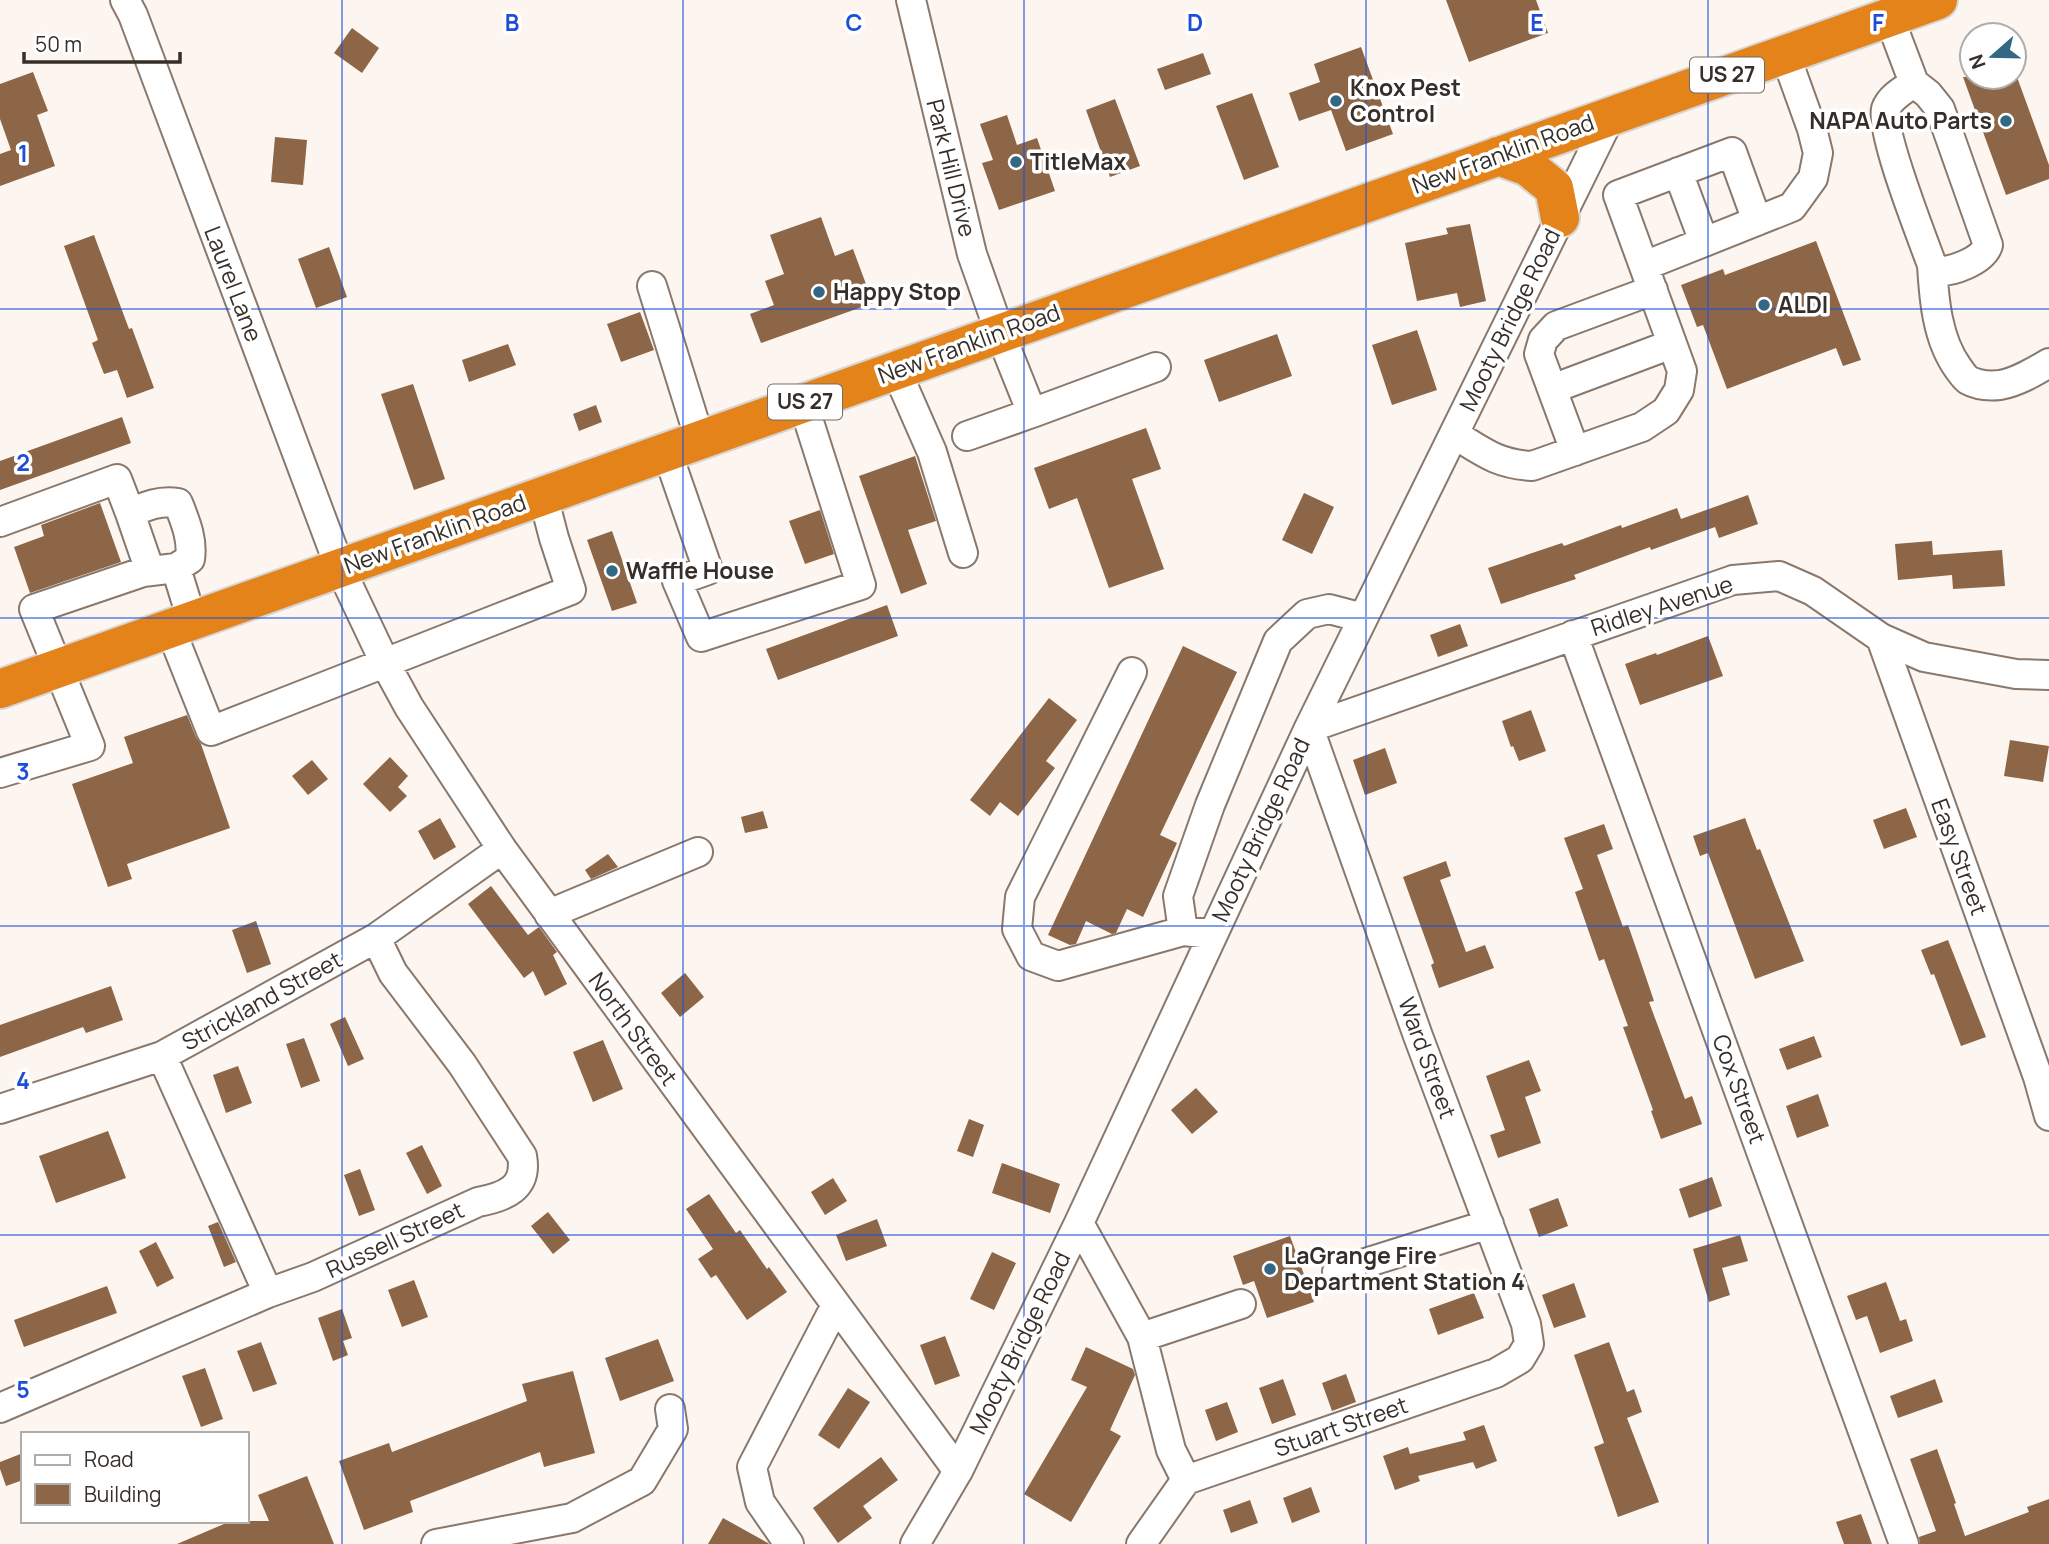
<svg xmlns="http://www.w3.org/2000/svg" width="2049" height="1544" viewBox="0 0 2049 1544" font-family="Manrope,sans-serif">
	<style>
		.building { fill: #8c6647 }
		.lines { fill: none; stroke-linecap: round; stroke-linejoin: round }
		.minor-casing { stroke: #89786b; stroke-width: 32 }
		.highway-casing { stroke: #d7d5d4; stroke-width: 42 }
		.minor { stroke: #fff; stroke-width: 28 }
		.highway { stroke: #e38319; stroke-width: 38 }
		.grid { fill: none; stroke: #1d4ed8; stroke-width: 2; stroke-opacity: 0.55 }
		.poi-dot { fill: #326883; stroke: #fff; stroke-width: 2.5 }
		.labels { text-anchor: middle; stroke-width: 7; stroke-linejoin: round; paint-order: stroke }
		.shield { fill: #fff; stroke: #726d69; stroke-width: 2 }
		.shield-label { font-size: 21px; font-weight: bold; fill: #362f29 }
		.poi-label { font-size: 23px; font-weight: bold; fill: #362f29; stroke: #fff; text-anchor: start }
		.street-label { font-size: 23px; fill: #362f29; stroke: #fff }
		.grid-label { font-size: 23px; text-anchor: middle; font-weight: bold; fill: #1d4ed8; stroke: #fff; stroke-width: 7; stroke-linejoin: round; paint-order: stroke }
	</style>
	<rect width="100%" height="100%" fill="#fdf5ef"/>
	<path class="building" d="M1446,0H1536L1548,33L1469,62Z
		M352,28L379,48L362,73L334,53Z
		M1361,47L1393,134L1346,151L1331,110L1299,121L1289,93L1320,82L1314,64Z
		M1203,53L1211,74L1165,90L1157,69Z
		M33,72L48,111L37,115L55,166L0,186V154L11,150L0,119V84Z
		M1963,77H2017L2049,165V179L2006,195Z
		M1252,93L1279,167L1244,180L1216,106Z
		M1115,99L1140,166L1110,177L1086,110Z
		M1007,115L1017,145L1037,138L1055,191L999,210L982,163L993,160L980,124Z
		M275,137L307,140L303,185L271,182Z
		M821,217L835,256L853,249L873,303L761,343L750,314L774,305L765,281L784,274L770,235Z
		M1470,224L1486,301L1460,307L1457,293L1417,301L1405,243L1448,234L1446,228Z
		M94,235L129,329L132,328L154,388L127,398L117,370L104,374L92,343L98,340L64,246Z
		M1816,241L1861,360L1843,366L1836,348L1727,389L1703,325L1697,327L1681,285L1723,269L1725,275Z
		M329,247L347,297L316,308L298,259Z
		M640,312L654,350L621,362L607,324Z
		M1417,330L1437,390L1392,405L1372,345Z
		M1277,334L1292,376L1219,402L1204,360Z
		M508,344L516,365L469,382L462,360Z
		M413,384L445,479L414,490L381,394Z
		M596,405L602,422L579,431L573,414Z
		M122,417L131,443L0,490V461Z
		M1146,428L1161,469L1132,479L1164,569L1109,588L1077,498L1049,509L1034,468Z
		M915,456L936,521L908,530L927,584L901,594L859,476Z
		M1304,493L1334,507L1312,554L1282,540Z
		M1748,495L1758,524L1719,538L1715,527L1651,550L1650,547L1574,575L1576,579L1501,604L1488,568L1562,543L1564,546L1621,525L1622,528L1677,508L1681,519Z
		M100,503L121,562L30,593L14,547L44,536L41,525Z
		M820,510L834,554L805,564L789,521Z
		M612,531L637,603L612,611L587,540Z
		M1932,541L1933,555L2002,550L2005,586L1953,589L1952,575L1898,580L1895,544Z
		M887,605L898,636L778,680L766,649Z
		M1460,624L1468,646L1438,657L1430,635Z
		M1708,636L1723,676L1640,705L1625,664L1656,653L1657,655Z
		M1183,646L1237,672L1160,835L1177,843L1143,917L1127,909L1116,933L1112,934L1086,921L1076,944L1070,945L1048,935Z
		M1049,698L1077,720L1046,761L1055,768L1018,816L1000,802L990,816L970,800Z
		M1531,710L1546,751L1519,761L1513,746L1511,747L1502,721Z
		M187,715L196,737L201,744L230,828L127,864L132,879L108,887L72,784L133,763L124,737Z
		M2010,740L2049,746L2043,782L2004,776Z
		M1385,748L1397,783L1365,795L1353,760Z
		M390,757L408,776L398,787L407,796L390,812L363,784Z
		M312,760L328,779L308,795L292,776Z
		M1906,808L1917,837L1884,849L1873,820Z
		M763,811L768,828L745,833L741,817Z
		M440,818L456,847L434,860L418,831Z
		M1745,818L1757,850L1760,849L1804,961L1755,979L1708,853L1700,856L1693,836Z
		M1604,824L1613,849L1597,855L1623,927L1628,925L1636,948L1654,1001L1649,1002L1685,1099L1692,1096L1702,1124L1661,1139L1651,1111L1653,1110L1623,1027L1628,1026L1604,959L1599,961L1575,892L1583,889L1564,838Z
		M608,854L618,867L591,879L585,870Z
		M1446,861L1451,876L1440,880L1466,952L1485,945L1494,968L1439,988L1431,965L1434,963L1403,877Z
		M491,886L528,935L539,927L557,952L553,955L567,984L545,996L533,971L524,978L468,904Z
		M256,921L271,964L247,973L232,930Z
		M1948,940L1986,1037L1961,1046L1934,974L1931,975L1921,950Z
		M685,973L704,997L680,1017L661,993Z
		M111,986L123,1020L86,1033L83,1027L0,1057V1025Z
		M345,1017L364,1059L348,1066L330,1024Z
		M1814,1036L1822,1057L1787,1070L1779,1049Z
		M304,1038L320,1081L301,1088L286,1044Z
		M603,1040L623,1089L593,1102L573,1052Z
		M1529,1060L1541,1091L1525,1097L1541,1143L1498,1158L1490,1135L1505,1130L1486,1076Z
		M238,1066L252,1103L226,1113L213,1075Z
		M1196,1088L1218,1112L1192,1134L1171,1110Z
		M1818,1094L1829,1126L1797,1138L1786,1106Z
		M969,1119L984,1125L973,1157L957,1151Z
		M108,1131L126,1178L56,1203L39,1156Z
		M422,1145L442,1186L427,1194L406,1153Z
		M1002,1163L1060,1184L1050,1213L992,1193Z
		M360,1169L375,1210L359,1216L344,1175Z
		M1712,1177L1722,1206L1689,1218L1679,1189Z
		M833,1178L847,1201L825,1215L811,1192Z
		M709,1194L736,1233L740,1230L767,1269L769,1267L787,1292L747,1320L716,1275L711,1278L698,1259L713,1249L686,1209Z
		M1558,1198L1568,1226L1539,1237L1529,1209Z
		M548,1212L570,1240L553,1254L531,1226Z
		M877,1219L887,1246L846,1261L836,1235Z
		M218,1222L236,1262L224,1267L208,1226Z
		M1740,1235L1748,1261L1722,1268L1730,1295L1709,1302L1693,1249Z
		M1290,1236L1314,1302L1267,1318L1254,1281L1243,1285L1233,1256Z
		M156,1242L174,1278L157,1287L139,1251Z
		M992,1252L1016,1263L994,1310L970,1299Z
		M414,1280L428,1317L402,1327L388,1290Z
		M1886,1282L1900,1321L1906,1319L1913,1341L1880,1353L1867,1316L1856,1320L1847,1296Z
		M1574,1283L1586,1317L1554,1328L1542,1295Z
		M107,1286L117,1313L24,1347L14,1320Z
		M1474,1293L1484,1318L1438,1335L1429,1309Z
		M342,1309L352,1338L343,1341L348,1355L333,1361L318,1318Z
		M945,1336L960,1376L935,1385L920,1345Z
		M658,1339L674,1381L620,1401L605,1358Z
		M261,1342L277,1384L253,1392L237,1351Z
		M1609,1342L1627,1392L1634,1389L1642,1412L1627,1418L1659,1502L1618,1517L1594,1447L1604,1443L1574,1355Z
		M1086,1347L1133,1369L1135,1375L1110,1430L1121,1436L1071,1522L1024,1494L1087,1387L1071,1380Z
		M205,1368L223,1419L201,1427L182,1376Z
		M573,1371L595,1453L544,1467L540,1452L410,1501L413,1512L364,1530L339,1461L389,1443L392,1452L527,1401L522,1384Z
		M1346,1374L1356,1402L1332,1411L1322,1383Z
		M1283,1379L1296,1415L1272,1424L1259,1388Z
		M1935,1379L1943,1402L1898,1418L1890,1396Z
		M848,1388L870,1402L839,1449L818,1435Z
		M1227,1402L1238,1432L1216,1441L1205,1410Z
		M1484,1425L1497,1461L1476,1469L1473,1462L1418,1476L1420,1481L1395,1490L1383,1456L1408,1447L1410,1454L1466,1440L1463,1432Z
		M1937,1449L1956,1503L1954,1504L1965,1536L2029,1512L2027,1507L2049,1499V1544H1920L1919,1537L1936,1531L1910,1459Z
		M23,1453V1480L6,1486L0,1469V1462Z
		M881,1457L898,1480L863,1506L872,1518L838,1543L813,1508Z
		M307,1476L334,1544H177L231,1521H269L258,1495Z
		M1311,1487L1320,1512L1292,1523L1283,1498Z
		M1250,1500L1258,1523L1231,1533L1223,1510Z
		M1861,1514L1872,1544H1844L1836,1522Z
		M723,1518L768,1543L769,1544H708Z"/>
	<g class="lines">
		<g class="minor-casing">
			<path id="minor" d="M125,0L133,15L340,568L385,663L409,707L502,849L958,1471
				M911,0L972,254L1000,333L1032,413L967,436
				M1889,17L1914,83L1928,94L1940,109L1988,245C1983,261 1952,272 1937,271L1932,265C1922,237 1880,132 1886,109C1890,97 1905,89 1914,83
				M1678,172L1704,242
				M1932,265C1934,299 1937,339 1958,368C1961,372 1964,377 1968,380C1977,385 1990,386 2000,385C2017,382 2034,372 2049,363
				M1644,266L1792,207L1813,178L1818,153L1812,129L1785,54
				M652,286L700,440
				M896,370L932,452L963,553
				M1552,389L1672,344
				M1032,413L1156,367
				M1454,434C1483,452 1497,464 1532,466L1642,427L1666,411L1679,390L1682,371L1618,195L1732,152L1757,221
				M1575,451L1539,354L1543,340L1556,326L1653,290
				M667,452L708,570L677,581L701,637L861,585L803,403
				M0,522L117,479L130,513
				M150,571L130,513C146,506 160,500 178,503C185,521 193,539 190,559L176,568
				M170,628L211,731L571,590L554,538L543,496
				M1573,635L1904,1544
				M1881,638L2038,1077L2049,1116
				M1132,672L1020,897L1017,929L1031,956L1058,966L1183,931L1213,934
				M0,773L90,746L34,609L143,572L176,568L192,620
				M549,914L698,852
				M1183,931L1178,896L1210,805L1278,641L1307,614L1329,609L1363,618
				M162,1056L268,1293
				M0,1109L162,1056L376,938L502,849
				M1079,1223L1142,1337L1171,1450L1186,1480
				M1337,1272L1489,1224
				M1142,1337L1241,1304
				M0,1408L268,1293L313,1277L478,1202C505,1197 528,1188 522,1156L462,1064L393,973L376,938
				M1186,1480L1496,1373L1520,1359L1529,1344L1526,1324L1418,1036L1309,728L1733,580L1779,576L1813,591L1881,638L1924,657L2016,674L2049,675
				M436,1544L572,1518L642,1481L673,1429L670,1409
				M789,1544L760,1502L752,1467L836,1305
				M915,1544L958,1471L1079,1223L1309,728L1610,117
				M1141,1544L1186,1480"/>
		</g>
		<g class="highway-casing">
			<path id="highway" d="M1498,156L1528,167L1554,188L1560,218
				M0,689L1938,0"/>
		</g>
		<use href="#minor" class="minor"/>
		<use href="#highway" class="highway"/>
	</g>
	<path class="grid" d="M342,0V1544M683,0V1544M1024,0V1544M1366,0V1544M1708,0V1544M0,309H2049M0,618H2049M0,926H2049M0,1235H2049"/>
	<g class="poi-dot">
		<circle cx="1336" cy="101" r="7"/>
		<circle cx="2006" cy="121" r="7"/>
		<circle cx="1016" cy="162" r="7"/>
		<circle cx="819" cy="292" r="7"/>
		<circle cx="1764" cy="305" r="7"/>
		<circle cx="612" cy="571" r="7"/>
		<circle cx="1270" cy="1269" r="7"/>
	</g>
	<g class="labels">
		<g class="shield">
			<rect x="1690" y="57.5" width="74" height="35" rx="5"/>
			<rect x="768" y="384.5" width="74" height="35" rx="5"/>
		</g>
		<g class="shield-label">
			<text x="1727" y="82">US 27</text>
			<text x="805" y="409">US 27</text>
		</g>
		<g class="poi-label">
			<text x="1350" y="96">Knox Pest<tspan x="1350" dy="26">Control</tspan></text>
			<text x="1992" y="129" text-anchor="end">NAPA Auto Parts</text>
			<text x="1030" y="170">TitleMax</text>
			<text x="833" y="300">Happy Stop</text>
			<text x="1778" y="313">ALDI</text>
			<text x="626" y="579">Waffle House</text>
			<text x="1284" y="1264">LaGrange Fire<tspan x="1284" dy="26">Department Station 4</tspan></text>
		</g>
		<g class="street-label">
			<text transform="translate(1503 154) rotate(-20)" y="8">New Franklin Road</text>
			<text transform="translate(951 168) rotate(76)" y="8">Park Hill Drive</text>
			<text transform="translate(233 284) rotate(69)" y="8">Laurel Lane</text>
			<text transform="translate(1510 320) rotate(-64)" y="8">Mooty Bridge Road</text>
			<text transform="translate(969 344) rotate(-20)" y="8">New Franklin Road</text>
			<text transform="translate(435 534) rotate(-20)" y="8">New Franklin Road</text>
			<text transform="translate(1662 606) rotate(-18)" y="8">Ridley Avenue</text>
			<text transform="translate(1261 830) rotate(-65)" y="8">Mooty Bridge Road</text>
			<text transform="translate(1959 857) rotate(70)" y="8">Easy Street</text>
			<text transform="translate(262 1001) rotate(-29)" y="8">Strickland Street</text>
			<text transform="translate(633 1029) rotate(54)" y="8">North Street</text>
			<text transform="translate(1427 1058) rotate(70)" y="8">Ward Street</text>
			<text transform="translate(1739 1089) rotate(70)" y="8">Cox Street</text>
			<text transform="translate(395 1240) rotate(-25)" y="8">Russell Street</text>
			<text transform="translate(1020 1343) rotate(-64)" y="8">Mooty Bridge Road</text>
			<text transform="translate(1341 1427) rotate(-19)" y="8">Stuart Street</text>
		</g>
	</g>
	<g class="grid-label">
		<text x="512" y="31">B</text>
		<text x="854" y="31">C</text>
		<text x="1195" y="31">D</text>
		<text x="1537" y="31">E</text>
		<text x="1878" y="31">F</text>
		<text x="23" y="162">1</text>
		<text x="23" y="471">2</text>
		<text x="23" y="780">3</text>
		<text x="23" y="1089">4</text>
		<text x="23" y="1398">5</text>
	</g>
	<rect x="21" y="1432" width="228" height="91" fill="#ffffff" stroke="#afaca9" stroke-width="2"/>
	<rect x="35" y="1455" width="35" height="10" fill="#ffffff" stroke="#afaca9" stroke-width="2"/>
	<text x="84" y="1467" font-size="21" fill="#362f29">Road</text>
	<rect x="35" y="1484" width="35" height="21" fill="#8c6647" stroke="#afaca9" stroke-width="2"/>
	<text x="84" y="1502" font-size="21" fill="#362f29">Building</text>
	<g transform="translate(1993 56) rotate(250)"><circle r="33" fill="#ffffff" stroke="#afaca9" stroke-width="2"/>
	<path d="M0-5L12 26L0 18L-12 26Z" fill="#326883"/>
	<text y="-10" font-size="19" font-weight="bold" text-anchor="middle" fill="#362f29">N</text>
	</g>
	<path d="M24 52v10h156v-10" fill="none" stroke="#362f29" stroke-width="3.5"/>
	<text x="35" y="52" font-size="21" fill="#362f29" stroke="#ffffff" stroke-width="5" paint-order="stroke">50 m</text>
</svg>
